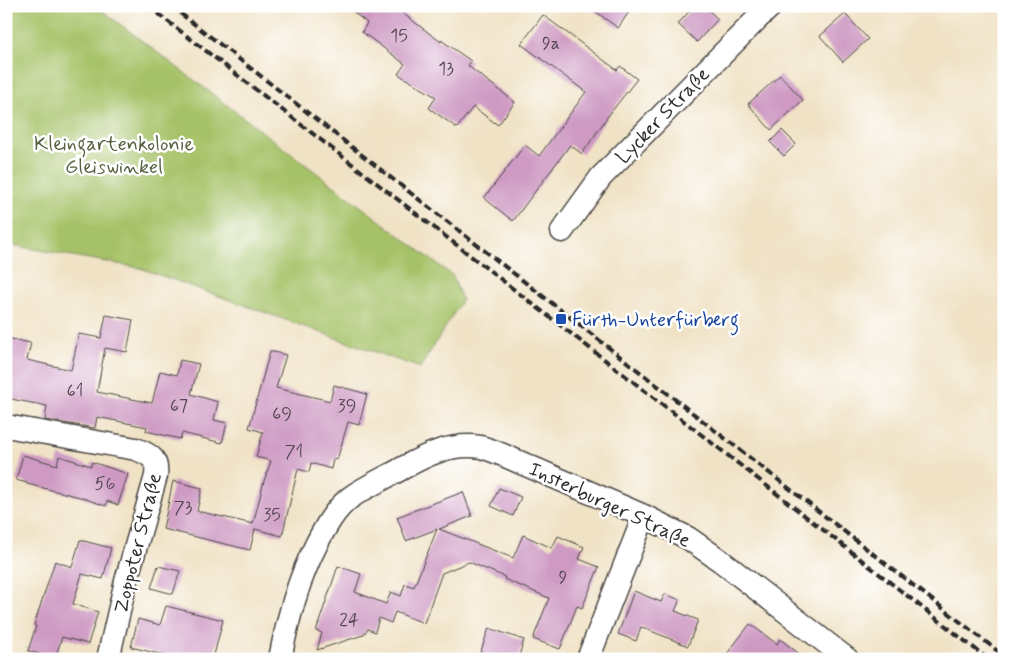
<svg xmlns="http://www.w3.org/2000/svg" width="1010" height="665" viewBox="0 0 1010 665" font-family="Mynerve,sans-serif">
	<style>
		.green { fill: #a6c268; stroke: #68764a }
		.building { fill: #ce9ac3 }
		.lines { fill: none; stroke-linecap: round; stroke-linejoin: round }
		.street-casing { stroke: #494642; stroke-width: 25 }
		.street { stroke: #fff; stroke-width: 22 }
		.rail { stroke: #2b2b2b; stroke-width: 4; stroke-dasharray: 8 4; stroke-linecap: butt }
		.transit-dot { fill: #1a4fb4; stroke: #fff; stroke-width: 2 }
		.labels { text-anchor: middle; stroke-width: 5; stroke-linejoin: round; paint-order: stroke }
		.number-label { font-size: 18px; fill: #544751 }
		.street-label { font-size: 20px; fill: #2b2b2b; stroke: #fff }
		.park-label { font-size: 20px; fill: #566040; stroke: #fff }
		.transit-label { font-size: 20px; fill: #164399; stroke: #fff; text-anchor: start }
	</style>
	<rect width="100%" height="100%" fill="#fff"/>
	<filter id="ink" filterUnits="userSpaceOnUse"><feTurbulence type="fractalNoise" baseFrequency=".02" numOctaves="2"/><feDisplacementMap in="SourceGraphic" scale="10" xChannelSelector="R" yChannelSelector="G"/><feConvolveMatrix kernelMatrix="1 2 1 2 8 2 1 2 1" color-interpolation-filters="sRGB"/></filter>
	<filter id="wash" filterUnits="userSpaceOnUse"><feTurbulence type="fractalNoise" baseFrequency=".0096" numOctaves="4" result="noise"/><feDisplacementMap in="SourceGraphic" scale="20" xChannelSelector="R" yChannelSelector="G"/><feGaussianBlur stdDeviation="1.12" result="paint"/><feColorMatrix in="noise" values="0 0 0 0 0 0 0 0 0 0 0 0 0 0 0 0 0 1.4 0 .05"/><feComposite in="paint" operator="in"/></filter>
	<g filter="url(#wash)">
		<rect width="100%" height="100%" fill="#f0e2c5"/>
		<path class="green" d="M6,6H96L453,276L462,300L420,368L140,268L6,244Z"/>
		<g id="blocks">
			<path class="building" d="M346,6H393L441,42V40L471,61L468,66L515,102L498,125L473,107L457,128L429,108L436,97L398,74L405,64L362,32L367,23Z
				M588,6H633L618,28Z
				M694,6H704L718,19L697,42L678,24Z
				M845,14L868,39L843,62L820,36Z
				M543,15L617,70L620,66L637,79L608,116L582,154L570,145L513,221L484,198L525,145L539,156L586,92L521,44Z
				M780,75L803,100L771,130L748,104Z
				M782,130L796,144L784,156L770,142Z
				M106,315L133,320L127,352L105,348L97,392L152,403L160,371L177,375L180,360L199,364L191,394L218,402L214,420L227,423L222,443L182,433L180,439L146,431L147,427L97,417L95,428L45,420L47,406L6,398V338L31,343L27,360L71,370L79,334L101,338Z
				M270,351L286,355L276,388L330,401L334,385L367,394L359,425L348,422L337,460L333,459L331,469L311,463L309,472L298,469L282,536L255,529L250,550L163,529L173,481L202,488L197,511L253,524L264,481L271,461L256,457L263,432L249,428Z
				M23,455L57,465L59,456L91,466L92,462L128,474L118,505L107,501L106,506L80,497L27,484V483L16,480Z
				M499,488L521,497L513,516L491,506Z
				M463,492L472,516L439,529L513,558L523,535L552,548L558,536L584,547L579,559L599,567L582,608L577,606L560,649L533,639L549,598L504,579L505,577L469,562L442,573L424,623L395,612L391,623L379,618L375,632L368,629L363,635L317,650L322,633L316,631L338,566L361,574L355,592L386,604L391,592L401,596L405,584L414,587L437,529L406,541L397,517Z
				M80,540L111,548L103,579L82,574L73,604L98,612L88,644L62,637L55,659L28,651L36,626L34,625L55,561L72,567Z
				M158,566L180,571L173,594L151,588Z
				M634,591L661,602L665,594L680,600L675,611L698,620L688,646L641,627L636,641L618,634Z
				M166,606L223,620L213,659H179L131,647L138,619L160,625Z
				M750,624L777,644L780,639L806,659H723Z
				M489,628L524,640L518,659H478Z"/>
		</g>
	</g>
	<g filter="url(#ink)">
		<use href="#blocks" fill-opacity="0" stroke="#494642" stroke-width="1"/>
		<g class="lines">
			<g class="street-casing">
				<path id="street" d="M562,231L601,177L758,18L771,6
					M6,426L136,449C151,455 158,459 156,476L126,581L108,659
					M280,659C288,618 298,580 317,543C326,526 335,509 351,497C367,486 385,478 401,469C426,455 452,442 481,447C488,449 496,452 503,455L644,516L688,538L721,561L847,659
					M588,659L644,516"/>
			</g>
			<use href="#street" class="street"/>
			<path class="rail" d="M148,6L689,425L988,659
				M171,6L1004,656"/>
		</g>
	</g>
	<rect class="transit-dot" x="555" y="313" width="12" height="12" rx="2.5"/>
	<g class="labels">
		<g class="number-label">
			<text x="399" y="41">15</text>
			<text x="551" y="49">9a</text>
			<text x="446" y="74">13</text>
			<text x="75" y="396">61</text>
			<text x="179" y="411">67</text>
			<text x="347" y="411">39</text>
			<text x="282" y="419">69</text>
			<text x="294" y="457">71</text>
			<text x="105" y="489">56</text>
			<text x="183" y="513">73</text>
			<text x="272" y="520">35</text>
			<text x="563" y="583">9</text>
			<text x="349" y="625">24</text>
		</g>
		<g class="street-label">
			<text transform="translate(662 115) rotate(-46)" y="7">Lycker Straße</text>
			<text transform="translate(610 504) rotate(25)" y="7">Insterburger Straße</text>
			<text transform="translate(137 543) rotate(-76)" y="7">Zoppoter Straße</text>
		</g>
		<g class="park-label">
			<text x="114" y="150">Kleingartenkolonie<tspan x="114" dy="23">Gleiswinkel</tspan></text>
		</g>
		<g class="transit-label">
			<text x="572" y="326">Fürth-Unterfürberg</text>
		</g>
	</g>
	<rect width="1010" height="665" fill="none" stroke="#fff" stroke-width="25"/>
</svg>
